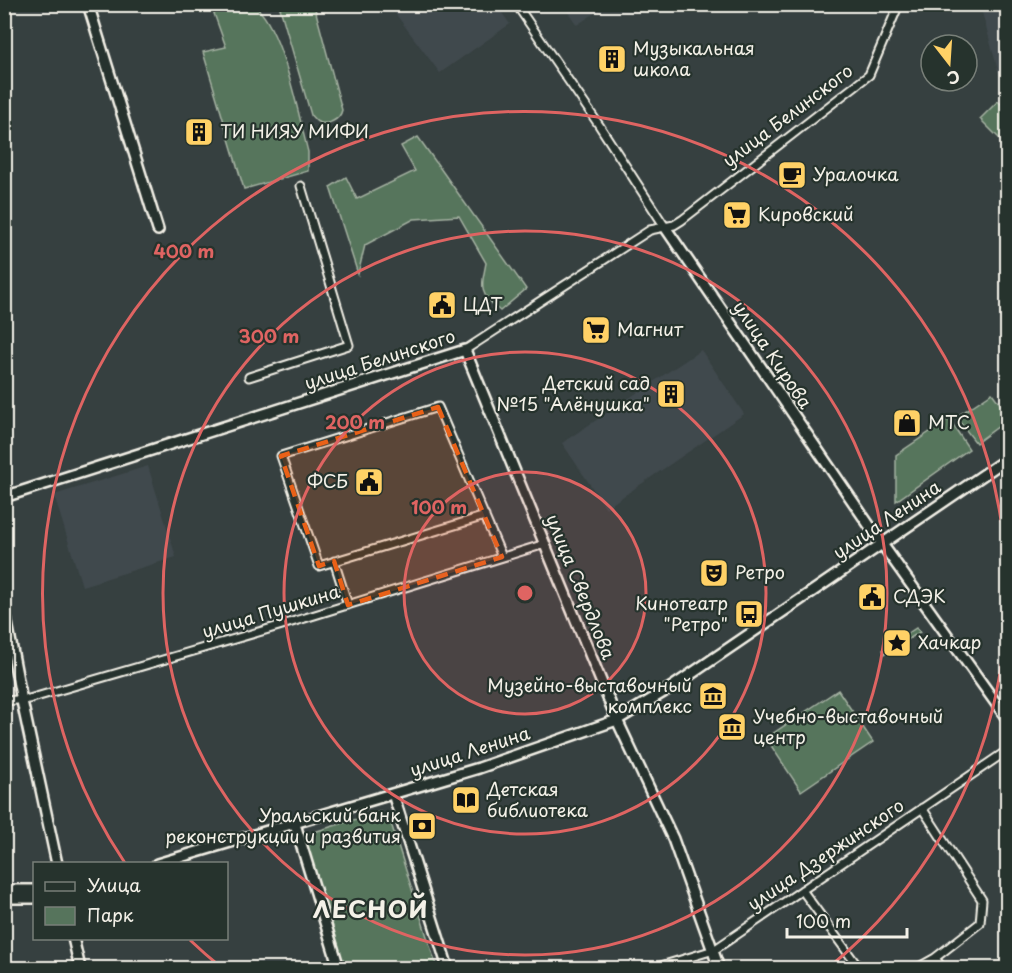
<svg xmlns="http://www.w3.org/2000/svg" width="1012" height="973" viewBox="0 0 1012 973" font-family="'Playpen Sans',sans-serif">
	<style>
		.built { fill: #41494d }
		.green { fill: #56745c; stroke: #a5b2a2; stroke-width: 1.5 }
		.lines { fill: none; stroke-linecap: round; stroke-linejoin: round }
		.street-casing { stroke: #f4f1e8; stroke-width: 11 }
		.secondary-casing { stroke: #f4f1e8; stroke-width: 14 }
		.street { stroke: #26332d; stroke-width: 7 }
		.secondary { stroke: #26332d; stroke-width: 9 }
		.marked { fill: #e96117; fill-opacity: 0.2; stroke: #e96117; stroke-width: 4.5; stroke-dasharray: 12 8; stroke-linejoin: round }
		.ring { fill: none; stroke: #df6462; stroke-width: 3 }
		.labels { text-anchor: middle; stroke-width: 4.5; stroke-linejoin: round; paint-order: stroke }
		.poi-label { font-size: 18px; fill: #f4f1e8; stroke: #26332d; text-anchor: start }
		.street-label { font-size: 18px; fill: #f4f1e8; stroke: #26332d }
		.district-label { font-size: 24px; font-weight: bold; letter-spacing: 1.5px; fill: #f4f1e8; stroke: #26332d }
		.centre { fill: #df6462; stroke: #26332d; stroke-width: 3 }
		.ring-label { font-size: 18px; text-anchor: middle; font-weight: bold; fill: #df6462; stroke: #26332d; stroke-width: 4.5; stroke-linejoin: round; paint-order: stroke }
	</style>
	<rect width="100%" height="100%" fill="#364040"/>
	<filter id="ink" filterUnits="userSpaceOnUse"><feTurbulence type="fractalNoise" baseFrequency=".0167" numOctaves="2"/><feDisplacementMap in="SourceGraphic" scale="12" xChannelSelector="R" yChannelSelector="G"/><feConvolveMatrix kernelMatrix="1 2 1 2 8 2 1 2 1" color-interpolation-filters="sRGB"/></filter>
	<g filter="url(#ink)">
		<path class="built" d="M389,5H496L510,24L440,73Z
			M563,5H607L577,25Z
			M980,5H1007V81L999,74Z
			M701,350L744,414L606,508L562,443Z
			M148,466L176,557L82,586L54,495Z"/>
		<path class="green" d="M211,5C222,4 250,1 257,8C283,32 299,117 308,152V171L244,189L203,52L226,47Z
			M281,5H314L342,110C340,120 327,126 318,122C317,122 311,116 311,115L280,8Z
			M998,101L1007,110V146L980,119Z
			M418,137L526,289L500,311C479,294 481,288 486,263L459,216L414,219L365,245L358,274L330,187L346,177L357,199L415,171L401,146Z
			M992,393L1007,413V420L976,443L956,417Z
			M949,419L969,449L896,501V455Z
			M916,628L920,632L885,654L883,650Z
			M838,690L873,742L801,791L766,738Z
			M380,812L382,819L389,817L437,968H343L304,844L310,842L307,834Z"/>
		<g class="lines">
			<g class="street-casing">
				<path id="street" d="M516,4L599,125L665,227
					M465,350L650,230L674,225L682,220L869,75L899,4
					M249,377L349,345L301,186
					M485,516L319,566L281,456L438,407L502,557
					M334,561L348,605
					M4,701L29,699L279,626L545,544
					M922,808L982,900L980,923L935,958
					M802,890L859,968
					M654,968L714,950L1008,750
					M917,968L935,958L942,968"/>
			</g>
			<g class="secondary-casing">
				<path id="secondary" d="M88,4L158,230
					M665,227L882,544L1008,720
					M4,497L465,350L617,720L673,839L719,968
					M4,607L22,701L57,864
					M393,794L448,968
					M295,824L339,968
					M157,864L479,768L617,720L672,687L1008,458
					M4,890H34
					M4,898H34
					M73,938L80,968"/>
			</g>
			<use href="#street" class="street"/>
			<use href="#secondary" class="secondary"/>
		</g>
	</g>
	<path class="marked" d="M438,407L502,557L348,605L334,561L319,566L281,456Z"/>
	<circle cx="525" cy="593" r="121" fill="#df6462" fill-opacity=".12"/>
	<g class="ring">
		<circle cx="525" cy="593" r="121"/>
		<circle cx="525" cy="593" r="241"/>
		<circle cx="525" cy="593" r="362"/>
		<path d="M222 968A482 482 0 0 1 190 940M125 863A482 482 0 1 1 828 968"/>
	</g>
	<defs>
		<g id="building-square" transform="scale(1.5)"><rect x="-9" y="-9" width="18" height="18" rx="4" fill="#ffd166" stroke="#26332d"/><path d="M-4-6H4V6H1V3H-1V6H-4ZM-2.5-4.3h1.7v1.8h-1.7ZM.8-4.3h1.7v1.8H.8ZM-2.5-1h1.7V.8h-1.7ZM.8-1h1.7V.8H.8Z" fill="#111"/></g>
		<g id="cafe-square" transform="scale(1.5)"><rect x="-9" y="-9" width="18" height="18" rx="4" fill="#ffd166" stroke="#26332d"/><path d="M-5.5-4.5H6V0H3Q3 3.5 0 3.5H-2.5Q-5.5 3.5-5.5 0ZM3-3.2v2h1.7v-2ZM-6 4.5H4V6H-6Z" fill="#111"/></g>
		<g id="supermarket-square" transform="scale(1.5)"><rect x="-9" y="-9" width="18" height="18" rx="4" fill="#ffd166" stroke="#26332d"/><path d="M-6-5.5h2.5l.6 2H6L4.5 2H-2.5L-4.4-4H-6ZM-1.5 3.2a1.3 1.3 0 1 0 .1 0ZM3 3.2a1.3 1.3 0 1 0 .1 0Z" fill="#111"/></g>
		<g id="civic-square" transform="scale(1.5)"><rect x="-9" y="-9" width="18" height="18" rx="4" fill="#ffd166" stroke="#26332d"/><path d="M-.6-6.5H3V-4.5H.6V-3L4-1V1h2V6H-6V1h2V-1L-.6-3ZM-1.2 2.5V6h2.4V2.5Z" fill="#111"/></g>
		<g id="shop-square" transform="scale(1.5)"><rect x="-9" y="-9" width="18" height="18" rx="4" fill="#ffd166" stroke="#26332d"/><path d="M-5-2.5h2.3a2.7 3.5 0 0 1 5.4 0H5L5.5 6h-11ZM-1.5-2.5h3a1.5 2.3 0 0 0-3 0Z" fill="#111"/></g>
		<g id="theatre-square" transform="scale(1.5)"><rect x="-9" y="-9" width="18" height="18" rx="4" fill="#ffd166" stroke="#26332d"/><path d="M-5-5.5Q0-4 5-5.5V0Q5 5 0 6Q-5 5-5 0ZM-3.3-2.5H-1v1.5H-3.3ZM1-2.5H3.3v1.5H1ZM-2.8 1Q0 5.5 2.8 1Z" fill="#111"/></g>
		<g id="bus-square" transform="scale(1.5)"><rect x="-9" y="-9" width="18" height="18" rx="4" fill="#ffd166" stroke="#26332d"/><path d="M-5-6H5V4H4V6H2V4H-2V6H-4V4H-5ZM-3.5-4V0h7V-4ZM-3.5 1.2v1.5H-2V1.2ZM2 1.2v1.5H3.5V1.2Z" fill="#111"/></g>
		<g id="sight-square" transform="scale(1.5)"><rect x="-9" y="-9" width="18" height="18" rx="4" fill="#ffd166" stroke="#26332d"/><path d="M0-6L1.8-2.2L6-1.7L2.9 1.2L3.7 5.4L0 3.3L-3.7 5.4L-2.9 1.2L-6-1.7L-1.8-2.2Z" fill="#111"/></g>
		<g id="museum-square" transform="scale(1.5)"><rect x="-9" y="-9" width="18" height="18" rx="4" fill="#ffd166" stroke="#26332d"/><path d="M0-6L6-3V-2H-6V-3ZM-5-1h2V3h-2ZM-1-1h2V3h-2ZM3-1h2V3H3ZM-6 4H6V6H-6Z" fill="#111"/></g>
		<g id="library-square" transform="scale(1.5)"><rect x="-9" y="-9" width="18" height="18" rx="4" fill="#ffd166" stroke="#26332d"/><path d="M-6-4Q-3-5.5-.7-3.5V5Q-3 3-6 4ZM6-4Q3-5.5 .7-3.5V5Q3 3 6 4Z" fill="#111"/></g>
		<g id="bank-square" transform="scale(1.5)"><rect x="-9" y="-9" width="18" height="18" rx="4" fill="#ffd166" stroke="#26332d"/><path d="M-6-4H6V4H-6ZM0-2.3a2.3 2.3 0 1 0 0 4.6a2.3 2.3 0 1 0 0-4.6Z" fill="#111"/></g>
	</defs>
	<g fill-rule="evenodd">
		<use href="#building-square" x="612" y="59"/>
		<use href="#building-square" x="199" y="132"/>
		<use href="#cafe-square" x="792" y="175"/>
		<use href="#supermarket-square" x="737" y="215"/>
		<use href="#civic-square" x="442" y="305"/>
		<use href="#supermarket-square" x="596" y="330"/>
		<use href="#building-square" x="671" y="394"/>
		<use href="#shop-square" x="907" y="423"/>
		<use href="#civic-square" x="369" y="482"/>
		<use href="#theatre-square" x="714" y="573"/>
		<use href="#civic-square" x="872" y="597"/>
		<use href="#bus-square" x="749" y="614"/>
		<use href="#sight-square" x="897" y="643"/>
		<use href="#museum-square" x="713" y="696"/>
		<use href="#museum-square" x="732" y="727"/>
		<use href="#library-square" x="466" y="800"/>
		<use href="#bank-square" x="422" y="826"/>
	</g>
	<g class="labels">
		<g class="poi-label">
			<text x="633" y="55">Музыкальная<tspan x="633" dy="21">школа</tspan></text>
			<text x="220" y="138">ТИ НИЯУ МИФИ</text>
			<text x="813" y="181">Уралочка</text>
			<text x="758" y="221">Кировский</text>
			<text x="463" y="311">ЦДТ</text>
			<text x="617" y="336">Магнит</text>
			<text x="650" y="390" text-anchor="end">Детский сад<tspan x="650" dy="21">№15 "Алёнушка"</tspan></text>
			<text x="928" y="429">МТС</text>
			<text x="348" y="488" text-anchor="end">ФСБ</text>
			<text x="735" y="579">Ретро</text>
			<text x="893" y="603">СДЭК</text>
			<text x="728" y="610" text-anchor="end">Кинотеатр<tspan x="728" dy="21">"Ретро"</tspan></text>
			<text x="918" y="649">Хачкар</text>
			<text x="692" y="692" text-anchor="end">Музейно-выставочный<tspan x="692" dy="21">комплекс</tspan></text>
			<text x="753" y="723">Учебно-выставочный<tspan x="753" dy="21">центр</tspan></text>
			<text x="487" y="796">Детская<tspan x="487" dy="21">библиотека</tspan></text>
			<text x="401" y="822" text-anchor="end">Уральский банк<tspan x="401" dy="21">реконструкции и развития</tspan></text>
		</g>
		<g class="street-label">
			<text transform="translate(788 116) rotate(-37)" y="6">улица Белинского</text>
			<text transform="translate(772 355) rotate(56)" y="6">улица Кирова</text>
			<text transform="translate(380 360) rotate(-18)" y="6">улица Белинского</text>
			<text transform="translate(887 520) rotate(-34)" y="6">улица Ленина</text>
			<text transform="translate(580 587) rotate(68)" y="6">улица Свердлова</text>
			<text transform="translate(271 612) rotate(-17)" y="6">улица Пушкина</text>
			<text transform="translate(470 752) rotate(-18)" y="6">улица Ленина</text>
			<text transform="translate(826 855) rotate(-34)" y="6">улица Дзержинского</text>
		</g>
		<g class="district-label">
			<text x="371" y="918">ЛЕСНОЙ</text>
		</g>
	</g>
	<circle cx="525" cy="593" r="9" class="centre"/>
	<g class="ring-label">
		<text x="184" y="258">400 m</text>
		<text x="269" y="343">300 m</text>
		<text x="355" y="429">200 m</text>
		<text x="439" y="514">100 m</text>
	</g>
	<rect width="1012" height="973" fill="none" stroke="#26332d" stroke-width="24"/>
	<rect x="12" y="12" width="988" height="949" fill="none" stroke="#f4f1e8" stroke-width="2" filter="url(#ink)"/>
	<rect x="33" y="862" width="195" height="78" fill="#26332d" stroke="#787f78" stroke-width="1.5"/>
	<rect x="45" y="882" width="30" height="9" fill="#26332d" stroke="#787f78" stroke-width="1.5"/>
	<text x="87" y="892" font-size="18" fill="#f4f1e8">Улица</text>
	<rect x="45" y="907" width="30" height="18" fill="#56745c" stroke="#787f78" stroke-width="1.5"/>
	<text x="87" y="922" font-size="18" fill="#f4f1e8">Парк</text>
	<g transform="translate(949 63) rotate(163)"><circle r="28" fill="#26332d" stroke="#787f78" stroke-width="1.5"/>
	<path d="M0-4.5L10 22L0 15L-10 22Z" fill="#ffd166"/>
	<text y="-9" font-size="16" font-weight="bold" text-anchor="middle" fill="#f4f1e8">С</text>
	</g>
	<path d="M787 928v9h120v-9" fill="none" stroke="#f4f1e8" stroke-width="3"/>
	<text x="796" y="928" font-size="18" fill="#f4f1e8" stroke="#26332d" stroke-width="4.5" paint-order="stroke">100 m</text>
</svg>
